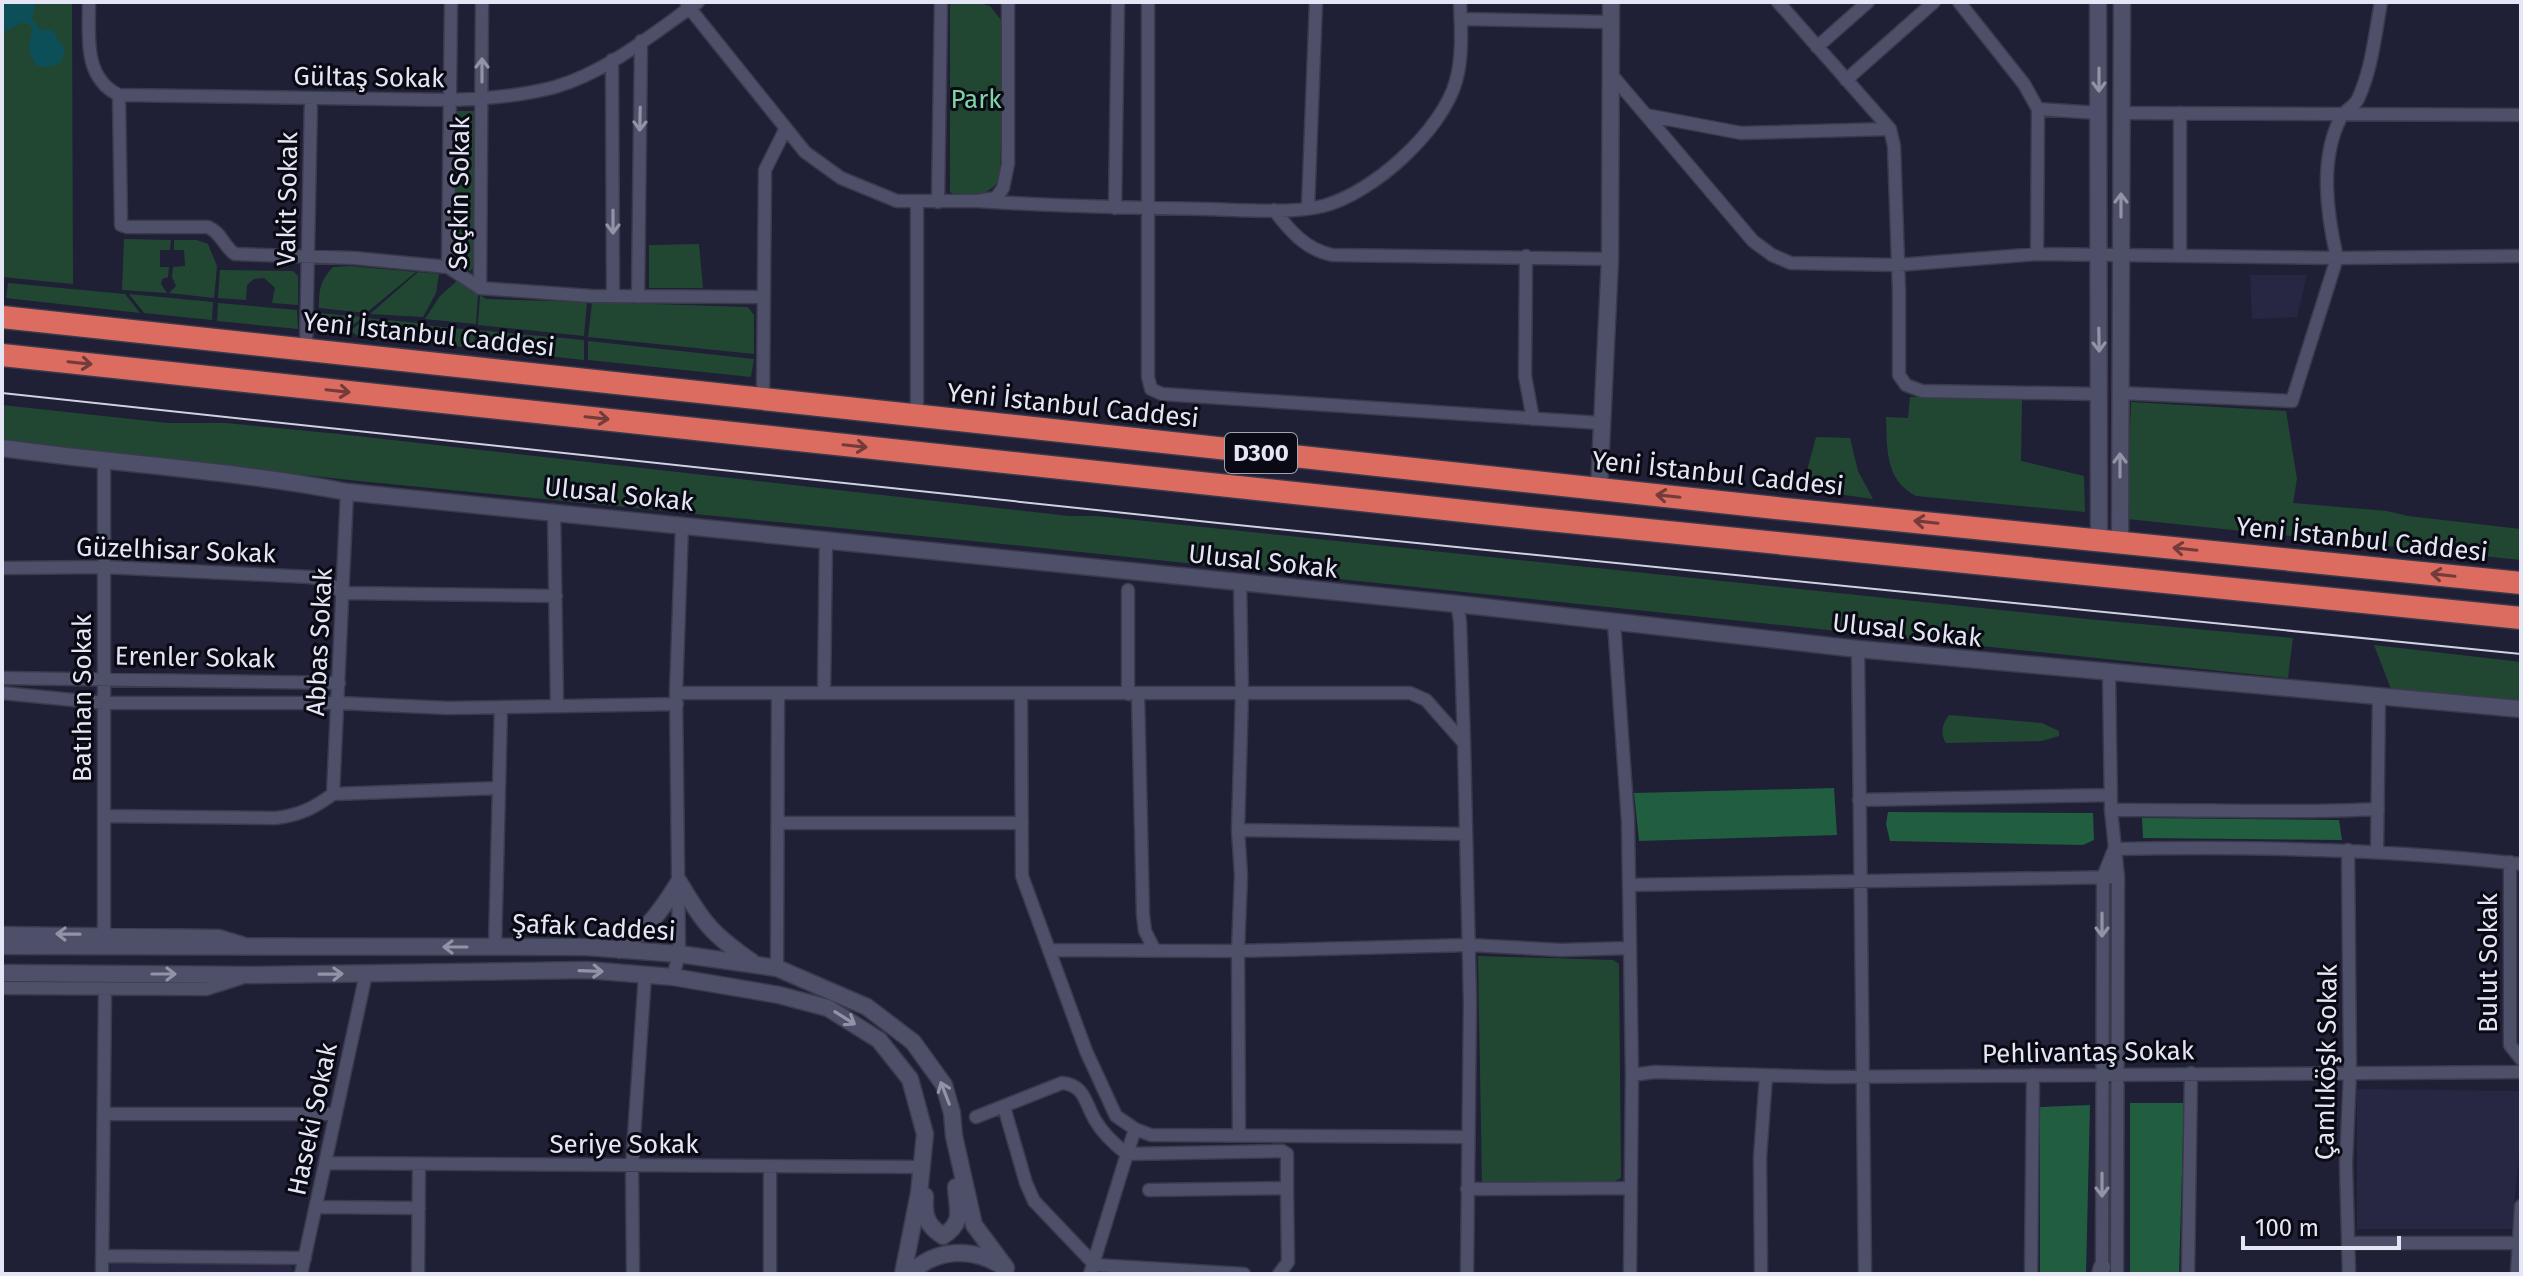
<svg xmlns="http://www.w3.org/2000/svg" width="2523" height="1276" viewBox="0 0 2523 1276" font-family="'Fira Sans',sans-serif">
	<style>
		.built { fill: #272743 }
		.green { fill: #214733 }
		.forest { fill: #215d3f }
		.water { fill: #0d4f59 }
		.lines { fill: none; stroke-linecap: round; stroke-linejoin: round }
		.street-casing { stroke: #3a3a4c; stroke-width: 15 }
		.secondary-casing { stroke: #3a3a4c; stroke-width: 19 }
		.highway-casing { stroke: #3a3a4c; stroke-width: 25 }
		.street { stroke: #4e4f68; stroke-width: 12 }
		.secondary { stroke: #4e4f68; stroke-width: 16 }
		.highway { stroke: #dc6c60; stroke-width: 22 }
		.tram { stroke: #d0d1e1; stroke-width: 2 }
		.oneway { stroke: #9293a7 }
		.oneway2 { stroke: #733b3a }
		.labels { text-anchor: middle; stroke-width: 6; stroke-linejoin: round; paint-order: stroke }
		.shield { fill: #0a0a14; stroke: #a3a4b2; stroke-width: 2 }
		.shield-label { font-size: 24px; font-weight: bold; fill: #e5e6f5 }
		.street-label { font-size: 26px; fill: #e5e6f5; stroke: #0a0a14 }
		.park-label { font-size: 26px; fill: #7dd4a4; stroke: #0a0a14 }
	</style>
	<rect width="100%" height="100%" fill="#1f1f35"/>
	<path class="built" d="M2250,275H2307L2297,317L2252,319Z
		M2357,1089L2521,1091V1132L2512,1229H2357Z
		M287,1263L294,1271L293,1274H111V1264Z"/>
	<path class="green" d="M2,2H72L73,284L2,277Z
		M950,2H977L990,6L1001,20L1002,89L1000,180C987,196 968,202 950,192Z
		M452,111H476L473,268L470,271L454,263Z
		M124,239L171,240L170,250H160V267H169L168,277L162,279L161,284L167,293L122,290Z
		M174,240H197L208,244L217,266L214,298L169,293L176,286L172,277L173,267L185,266L184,250H174Z
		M699,244L703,288H649V245Z
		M350,266L416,272L366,313L319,308C319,290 320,281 333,267Z
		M220,270L293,271L298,276V305L272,303L275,288L264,278L254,279L247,285L246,300L218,298Z
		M418,272L439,274L436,293L423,317L370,314Z
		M458,280L478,295L476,324L425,319L440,296Z
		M8,283L125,294L140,313L6,298Z
		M129,294L213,302L212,320L144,313Z
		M480,295L486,299L587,302L584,336L478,325Z
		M592,302L748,307L754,315V354L588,337Z
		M218,303L297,310L298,329L217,321Z
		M319,313L363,317L347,330L337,322L319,324Z
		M366,318L419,323L411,341L358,336L350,331Z
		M423,325L473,330L475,332L474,348L415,342Z
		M477,330L584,340V360L475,348Z
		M588,341L754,359L751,377L588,360Z
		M1910,397L2022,400L2021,461L2084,476L2085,512L1916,496C1885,480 1887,449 1886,417L1908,418Z
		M2131,402L2286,411L2297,479L2293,503L2387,511L2408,516L2521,529V560L2127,519Z
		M2,405L168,423H226L339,434L1069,516H1097L2087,619L2293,638L2288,678L1023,546L349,480L2,440Z
		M1816,437L1850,438L1858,471L1873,499L1802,489Z
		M2374,645L2521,662V703L2391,689Z
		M1949,715L2042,723L2059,731V736L2042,741L1946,743C1940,734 1942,723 1949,715Z
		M1478,956L1613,960L1619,964L1621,1178L1611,1183H1482Z"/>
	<path class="forest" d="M1834,788L1837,835L1639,841L1634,793Z
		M1888,812L2093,813L2094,840L2083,845L1890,841L1886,824Z
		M2142,818L2339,820L2342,840L2143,838Z
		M2130,1103H2184L2179,1274H2130Z
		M2090,1105L2086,1274H2040V1107Z"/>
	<path class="water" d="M2,2H33L35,7L32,19L40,30H52L65,50L60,63L48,67L37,66C28,53 27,46 33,31L30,25L23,22L2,33Z"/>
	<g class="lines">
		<g class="street-casing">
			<path id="street" d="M89,2C89,36 83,78 119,95L450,100C485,99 521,96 555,87C607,72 654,33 698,2
				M1148,2V377L1151,389L1162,394L1601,423
				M1778,2L1890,129L1894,146L1899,291V375L1906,385L1922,391L2100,394
				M1959,2L2024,84L2038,109L2037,254
				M2381,2C2375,34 2372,69 2358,99C2354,107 2345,110 2341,117C2319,159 2327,214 2337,258L2521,256
				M687,5L805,152L841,178L897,201H977L996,198L1003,188L1008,164V2
				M1461,19L1611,22
				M1817,47L1868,2
				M612,60L613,296
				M1611,74L1753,241L1772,255L1791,263L1898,265L2037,254L2337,258L2292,401L2120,393
				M1846,80L1934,2
				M119,95L121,225L127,227H208C222,233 223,246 235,254L354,258L448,267L480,288L591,296L764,297
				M2038,109L2099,113
				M2121,113L2521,115
				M2180,113V255
				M1646,115L1741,133L1890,129
				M977,201C1054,206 1131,208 1208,209C1242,210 1290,214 1323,206C1373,193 1442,131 1456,81C1463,56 1461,27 1460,2
				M938,202L941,2
				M917,203V416
				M1308,207L1316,2
				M1115,208L1118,2
				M1274,210C1290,231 1305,249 1332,255L1610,259
				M1526,256L1525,376L1533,419
				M448,267L451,2
				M480,288L482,2
				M638,297L641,41
				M306,348L311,98
				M763,398L765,170L786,128
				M104,462V934
				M554,511L557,706
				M2,568L104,567L310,577L322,579L343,593L556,596
				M1457,604L1460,621L1464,743
				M1614,623L1628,821L1632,1075L1655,1072L1829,1077L2521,1072
				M1858,649L1865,1274
				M2109,674L2111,810L2118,877L2117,1274
				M2,678L339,683
				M2,693L104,703H339L448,708L677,704
				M676,693H1410L1426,700L1464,743L1470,1002L1467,1274
				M824,693L826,539
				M1021,694L1022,876L1086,1051L1116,1116L1135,1129L1151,1135L1467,1137
				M1128,694V590
				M1138,694L1143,915L1145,931L1155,951
				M333,794L347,492
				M1859,800L2111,795
				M2111,810C2200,809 2289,814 2378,809
				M104,816L276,818C300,815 314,808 333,794L499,788
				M778,823H1022
				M1238,830L1466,834
				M2114,849C2250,846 2386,849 2521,864
				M2348,850L2350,1072L2346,1163L2349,1274
				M2377,852L2379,697
				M2510,862V1045L2521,1059
				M1629,885L2118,877
				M2,933L219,936L242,943
				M495,947L501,707
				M1049,950L1238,951L1469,945L1561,950L1630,948
				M777,968L778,693
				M673,977L679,954L676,693L682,525
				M2,988L206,989L241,978
				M1004,1107L1026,1183L1034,1201L1095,1265L1244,1274
				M104,1114H336
				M976,1117L1062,1083C1085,1085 1085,1103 1095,1120C1103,1134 1114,1144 1127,1154L1135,1129
				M1239,1135L1238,951L1241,875L1238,830L1242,694L1240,583
				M325,1163L922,1167
				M770,1167V1274
				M1467,1189L1630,1188
				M1149,1190L1287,1188L1288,1262L1279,1274
				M316,1207L419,1208
				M2348,1243H2521
				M102,1256L305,1258
				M102,1274L105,989
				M301,1274L366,974
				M418,1274L419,1164
				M633,1274L632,1166L645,975
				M1090,1274L1127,1154L1282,1151L1287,1154V1188
				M1630,1274L1632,1075
				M1761,1274L1760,1157L1766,1076
				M2031,1274L2033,1075
				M2102,1274L2103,877L2113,852
				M2188,1274L2191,1073
				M2517,1274L2521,1206"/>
		</g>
		<g class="secondary-casing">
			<path id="secondary" d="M2098,2L2099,540
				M2,448C117,464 233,470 347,492L1457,604L1858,649L2521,709
				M1599,488L1610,259L1611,2
				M2120,543L2122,2
				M2,946L586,947L679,954L777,968L867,1007L913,1042L944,1085L952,1113L954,1136L974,1225L1006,1268
				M619,950C646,931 662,910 679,882C704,924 712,934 752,962
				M2,973L253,975L587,970L673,977L779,995L828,1008L879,1040L910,1079L925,1134L919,1193L903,1274
				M925,1196C924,1216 926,1225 943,1236C965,1222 957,1209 956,1187
				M910,1274C935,1248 973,1247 1002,1266
				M2100,1274L2102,1267"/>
		</g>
		<g class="highway-casing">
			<path id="highway" d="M2,317L1776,508L2521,583
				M2,355L1529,518L2521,618"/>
		</g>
		<use href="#street" class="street"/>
		<use href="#secondary" class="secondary"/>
		<use href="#highway" class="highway"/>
		<path class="tram" d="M2,393L1218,523L2521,654"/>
	</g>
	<defs><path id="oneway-shaft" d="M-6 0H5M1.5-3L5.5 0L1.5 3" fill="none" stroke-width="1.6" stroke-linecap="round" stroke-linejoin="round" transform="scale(2)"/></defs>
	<g class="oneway">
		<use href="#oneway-shaft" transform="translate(482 70) rotate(-90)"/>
		<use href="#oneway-shaft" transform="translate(2099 80) rotate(90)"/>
		<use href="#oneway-shaft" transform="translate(640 119) rotate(91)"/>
		<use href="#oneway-shaft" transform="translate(2121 205) rotate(-90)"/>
		<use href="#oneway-shaft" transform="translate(613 222) rotate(90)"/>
		<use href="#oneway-shaft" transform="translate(2099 340) rotate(89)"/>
		<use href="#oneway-shaft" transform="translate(2120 465) rotate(-90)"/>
		<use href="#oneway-shaft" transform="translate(2102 925) rotate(90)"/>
		<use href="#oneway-shaft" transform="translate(68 934) rotate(-179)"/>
		<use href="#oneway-shaft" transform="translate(455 947) rotate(180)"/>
		<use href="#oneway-shaft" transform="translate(591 971) rotate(2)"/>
		<use href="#oneway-shaft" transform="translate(164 974)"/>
		<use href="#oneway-shaft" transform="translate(331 974) rotate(-1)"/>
		<use href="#oneway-shaft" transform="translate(845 1018) rotate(32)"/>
		<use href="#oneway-shaft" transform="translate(945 1093) rotate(-111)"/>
		<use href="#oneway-shaft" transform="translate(2102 1185) rotate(90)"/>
	</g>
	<g class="oneway2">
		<use href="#oneway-shaft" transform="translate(80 363) rotate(6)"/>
		<use href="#oneway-shaft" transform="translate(338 391) rotate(6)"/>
		<use href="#oneway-shaft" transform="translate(597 418) rotate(6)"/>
		<use href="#oneway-shaft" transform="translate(855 446) rotate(6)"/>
		<use href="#oneway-shaft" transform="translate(1668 496) rotate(-174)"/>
		<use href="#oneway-shaft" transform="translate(1926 522) rotate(-174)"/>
		<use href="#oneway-shaft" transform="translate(2185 549) rotate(-174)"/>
		<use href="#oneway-shaft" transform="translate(2443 575) rotate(-174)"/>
	</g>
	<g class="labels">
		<rect class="shield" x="1225" y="433" width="72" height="40" rx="6"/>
		<g class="shield-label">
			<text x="1261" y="461">D300</text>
		</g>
		<g class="street-label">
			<text transform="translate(369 77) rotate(1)" y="9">Gültaş Sokak</text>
			<text transform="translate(459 193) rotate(-89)" y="9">Seçkin Sokak</text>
			<text transform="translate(287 199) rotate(-89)" y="9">Vakit Sokak</text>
			<text transform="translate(429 334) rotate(6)" y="9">Yeni İstanbul Caddesi</text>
			<text transform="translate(1073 405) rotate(6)" y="9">Yeni İstanbul Caddesi</text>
			<text transform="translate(1718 473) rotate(6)" y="9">Yeni İstanbul Caddesi</text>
			<text transform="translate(619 494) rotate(6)" y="9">Ulusal Sokak</text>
			<text transform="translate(2362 539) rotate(6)" y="9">Yeni İstanbul Caddesi</text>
			<text transform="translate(176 550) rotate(2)" y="9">Güzelhisar Sokak</text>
			<text transform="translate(1263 561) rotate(6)" y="9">Ulusal Sokak</text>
			<text transform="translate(1907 630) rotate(6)" y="9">Ulusal Sokak</text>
			<text transform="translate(319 642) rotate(-87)" y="9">Abbas Sokak</text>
			<text transform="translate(195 657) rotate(1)" y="9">Erenler Sokak</text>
			<text transform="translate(82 698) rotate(-90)" y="9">Batıhan Sokak</text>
			<text transform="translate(594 927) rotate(3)" y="9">Şafak Caddesi</text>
			<text transform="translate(2488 963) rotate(-90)" y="9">Bulut Sokak</text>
			<text transform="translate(2088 1052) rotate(-1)" y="9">Pehlivantaş Sokak</text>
			<text transform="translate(2326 1062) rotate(-89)" y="9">Çamlıköşk Sokak</text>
			<text transform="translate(312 1119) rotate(-78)" y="9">Haseki Sokak</text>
			<text x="624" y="1153">Seriye Sokak</text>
		</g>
		<g class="park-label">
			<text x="976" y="108">Park</text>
		</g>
	</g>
	<rect width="2523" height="1276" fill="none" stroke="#e5e6f5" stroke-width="8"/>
	<path d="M2243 1236v12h156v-12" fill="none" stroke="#e5e6f5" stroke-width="4"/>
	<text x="2255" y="1236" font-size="24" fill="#e5e6f5" stroke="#0a0a14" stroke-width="6" paint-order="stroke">100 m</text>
</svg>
